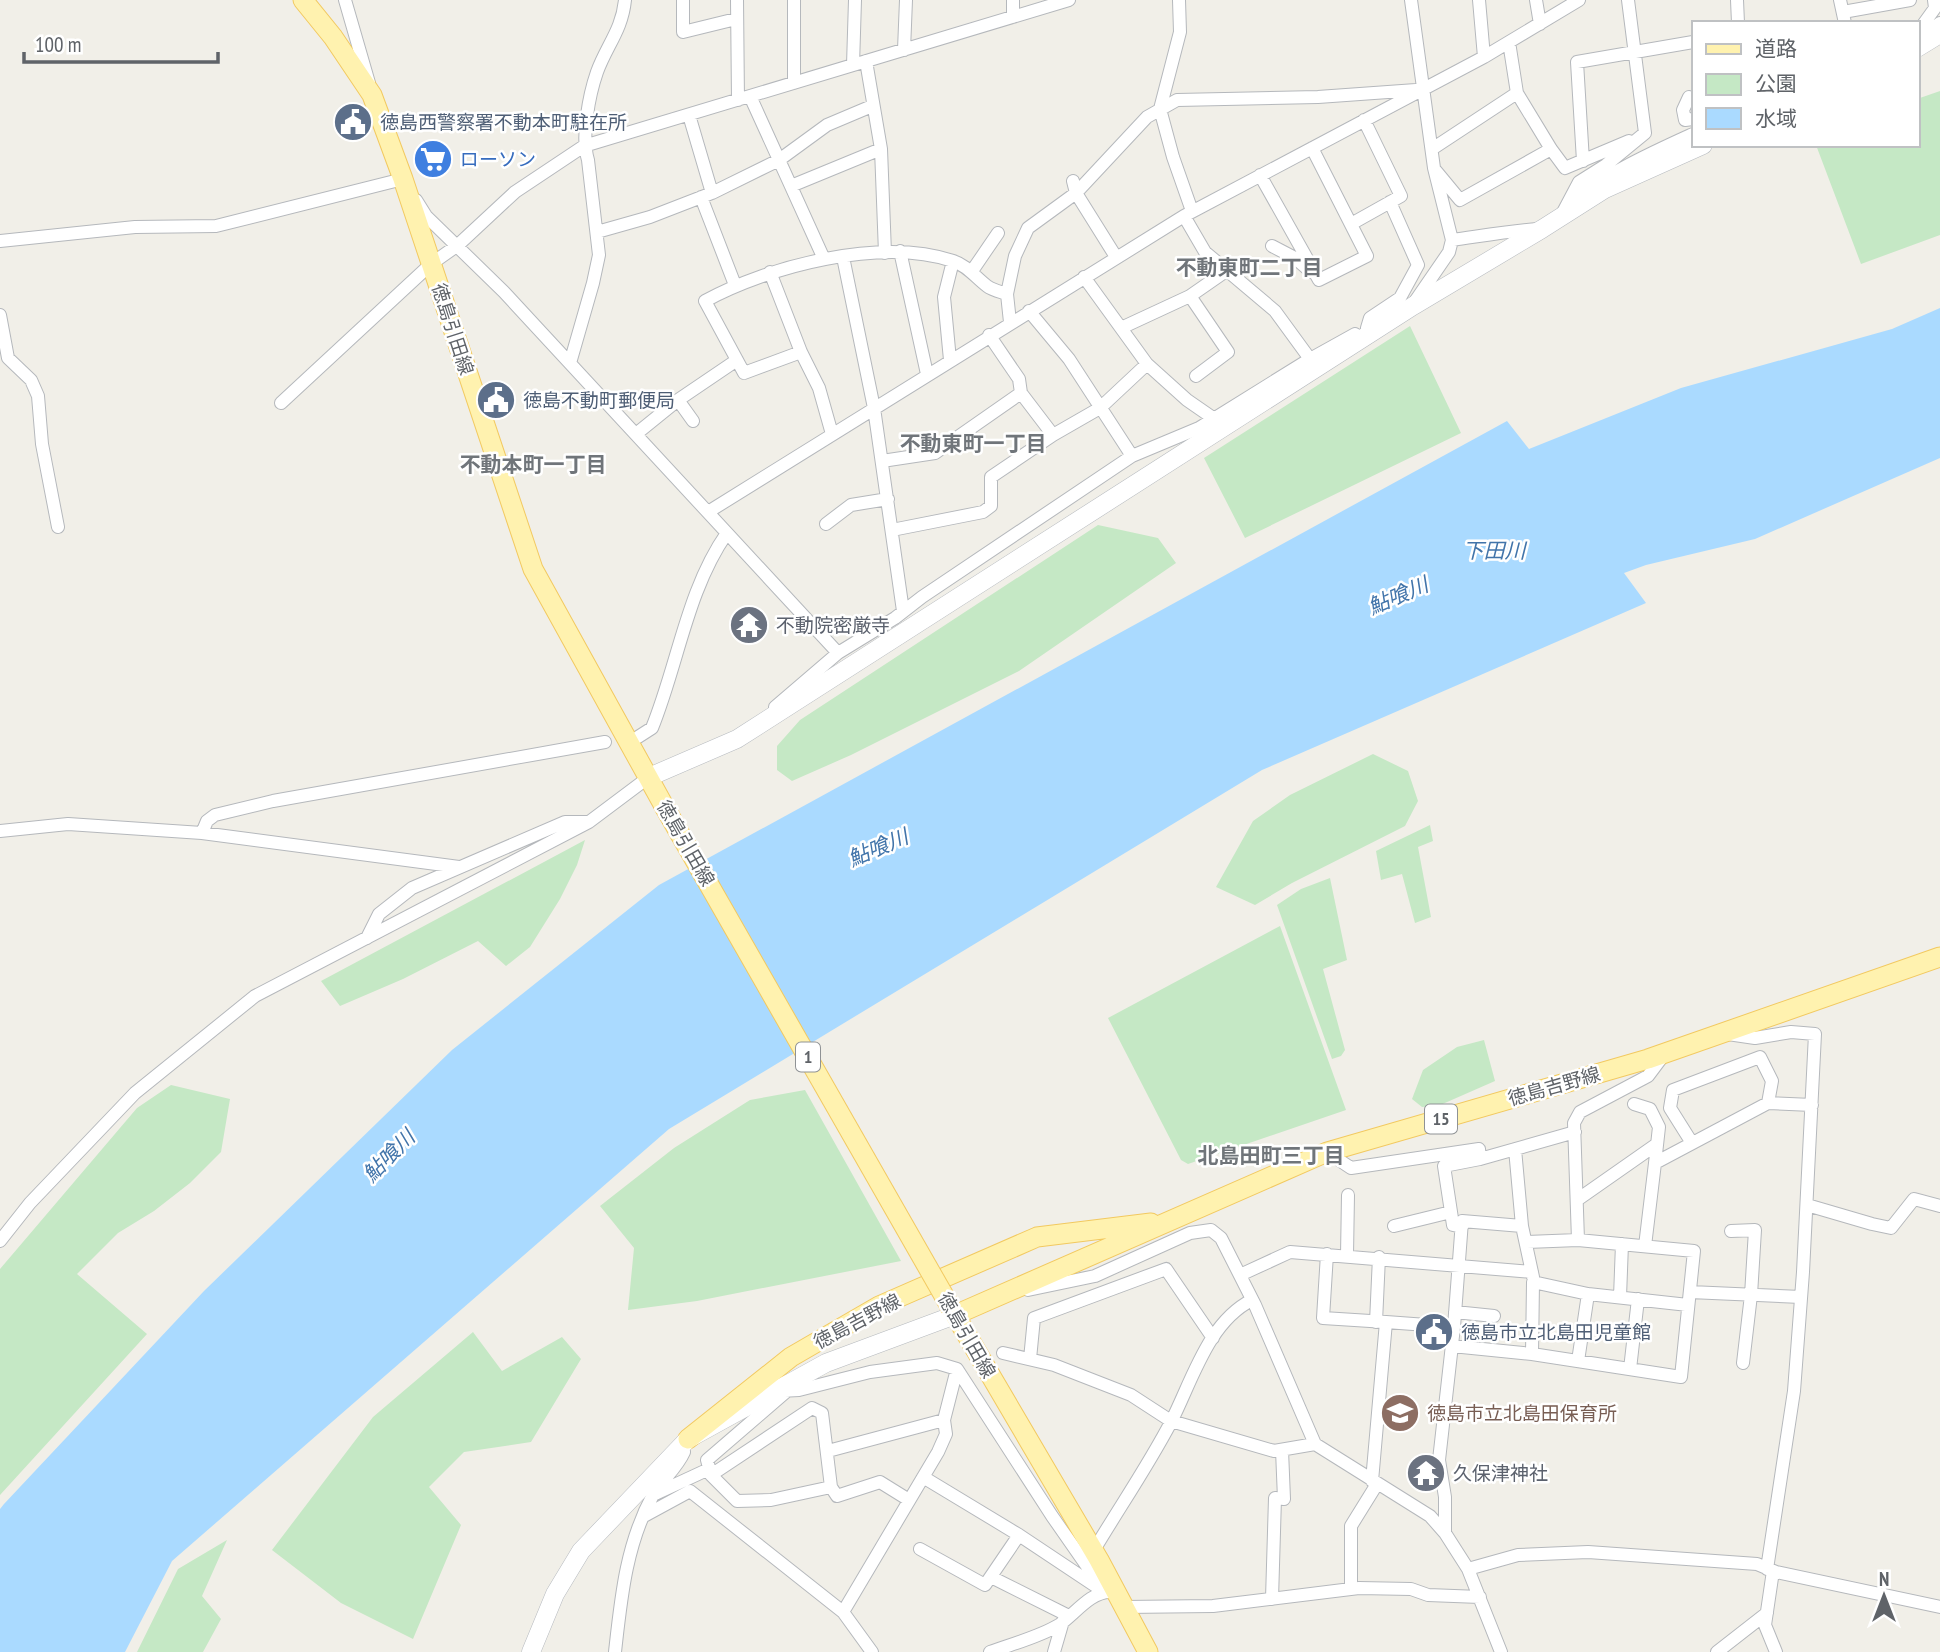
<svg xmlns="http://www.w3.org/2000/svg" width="1940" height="1652" viewBox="0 0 1940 1652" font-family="'PT Sans Narrow','Noto Sans JP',sans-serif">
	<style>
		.green { fill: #c5e8c5 }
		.water { fill: #aadaff }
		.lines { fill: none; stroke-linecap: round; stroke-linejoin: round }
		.street-casing { stroke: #b5b8bc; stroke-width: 14 }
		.secondary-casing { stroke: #b6babf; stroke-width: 19 }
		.primary-casing { stroke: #f2c960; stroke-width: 21 }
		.street { stroke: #fff; stroke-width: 12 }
		.secondary { stroke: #fff; stroke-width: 18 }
		.primary { stroke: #fff2af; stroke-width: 19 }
		.primary-bridge-casing { stroke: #f2c960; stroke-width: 21; stroke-linecap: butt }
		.primary-bridge { stroke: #fff2af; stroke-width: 19 }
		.labels { text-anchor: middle; stroke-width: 5; stroke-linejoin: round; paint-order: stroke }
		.shield { fill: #fff; stroke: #8f9295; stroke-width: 2 }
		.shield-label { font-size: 18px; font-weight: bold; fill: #5f6368 }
		.service-label { font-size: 19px; fill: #4e5e75; stroke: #fff; text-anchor: start }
		.shop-label { font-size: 19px; fill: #366cbe; stroke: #fff; text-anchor: start }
		.street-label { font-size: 19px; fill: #5f6368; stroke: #fff }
		.worship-label { font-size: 19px; fill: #5b616d; stroke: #fff; text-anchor: start }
		.education-label { font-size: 19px; fill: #785e54; stroke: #fff; text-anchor: start }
		.neighbourhood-label { font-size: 21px; font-weight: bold; fill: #70757a; stroke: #fff }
		.water-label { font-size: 21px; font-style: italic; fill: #4174aa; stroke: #fff }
	</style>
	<rect width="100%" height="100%" fill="#f1efe8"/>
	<path class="green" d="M1940,91V235L1861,264L1816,145H1917V99Z
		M1410,326L1461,433L1245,538L1204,458Z
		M1098,525L1158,538L1176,563L1019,671L851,755L792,781L777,770V746L800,720Z
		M1373,754L1408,771L1418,801L1405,826L1292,883L1255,905L1216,887L1253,821L1290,795Z
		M1430,825L1433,841L1418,847L1431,917L1415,923L1402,874L1381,880L1376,851Z
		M585,840L577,865L560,899L530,947L506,966L478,941L403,979L340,1006L321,981Z
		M1330,878L1347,960L1323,969L1345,1050L1341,1056L1332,1059L1277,905L1301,889Z
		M1280,926L1346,1110L1188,1164L1181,1160L1108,1018Z
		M1484,1040L1495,1081L1438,1106L1422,1107L1412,1099L1423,1070L1457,1047Z
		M171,1085L230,1099L221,1152L190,1183L154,1211L118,1233L77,1274L147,1334L0,1495V1269L137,1108Z
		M805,1090L901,1261L697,1301L628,1310L634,1248L600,1206L674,1148L750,1100Z
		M473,1332L502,1371L562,1337L581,1359L531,1442L464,1452L429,1487L461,1525L413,1639L341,1603L272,1550L373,1417Z
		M227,1540L202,1596L221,1619L203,1652H137L178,1569Z"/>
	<path class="water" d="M1940,308V458L1755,539L1646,565L1624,573L1646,603L1262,770L669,1129L172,1561L125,1652H0V1509L4,1504L204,1291L452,1050L659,885L1507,421L1529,449L1681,388L1892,329Z"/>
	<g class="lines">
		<g class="street-casing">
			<path id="street" d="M345,0L369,83
				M683,0V32L736,19
				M737,0L738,100
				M794,0V83
				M1179,0L1180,32L1160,109L1173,157L1192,211
				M1411,0L1434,168L1452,240L1449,252L1414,303
				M1479,0L1484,57
				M1536,0L1540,24
				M1737,0L1738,23
				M1840,0L1845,23
				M1843,12L1910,0
				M1013,17V0
				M1917,33L1935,8L1934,0
				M1920,37L1940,23
				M1509,42L1517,93L1551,149L1565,168L1629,141
				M904,50L906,0
				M866,61L881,149L885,253
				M853,65L855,0
				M750,96L824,259
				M1689,97L1683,110L1685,120L1693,119
				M689,115L712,193
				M1432,149L1517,93
				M1583,161L1577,62L1693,42
				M1436,171L1460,200L1551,149
				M1260,175L1319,280L1367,256L1312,148
				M1073,181L1076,193L1116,257
				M791,186L881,149
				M701,197L735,285
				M416,200L426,216L504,292L838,653
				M1572,204C1595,178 1660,149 1693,134
				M1184,216L1205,252L1275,311L1310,359
				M1561,216L1579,182L1606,165L1645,133L1628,0
				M1351,224L1401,196L1364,120
				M597,232L650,217L712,193L779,160L827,125L872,106
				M1452,240C1481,236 1509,231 1538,229
				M0,241L135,227L216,226L403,179L407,185
				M1272,246L1295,258L1311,272
				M900,251L927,374
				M843,257L874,408L903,611
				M972,271L998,233
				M770,272L801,352L819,388L832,434
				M1084,277L1147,364L1187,400L1213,418
				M1190,296L1228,352L1196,376
				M1029,311L1069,359L1132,456
				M0,315L8,358L31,380L38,396L42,444L58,527
				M1010,322L1007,294L1015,256L1028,228L1076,193L1147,117L1177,100L1318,97L1416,90
				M1121,328L1190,296L1226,271
				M1367,328L1370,318L1400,298L1418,265L1390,202
				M989,335L1019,379L1021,393L1053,435
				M801,352L744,373L705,301C769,266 881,237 953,261C968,266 975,277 987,286C992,290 1001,292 1007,294
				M950,360L944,297L953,261
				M570,363L593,283L599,255L588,160C581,137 589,95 597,72C607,45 622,30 625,0
				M678,400L693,421
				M281,403L431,264L458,245L515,192L584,146L1069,0
				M636,434L678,400L737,360
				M882,461L935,453L1021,393
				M708,512L1184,216L1484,57L1579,0
				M826,524L851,505L888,499
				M892,530L983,512L991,506V477L1053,435L1100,408L1147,364
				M775,707L838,653L895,618L922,597L1132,456L1199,428L1310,359L1355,334
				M638,737L652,728C678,664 687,590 727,533
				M0,831L68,824L202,833L459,867
				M202,833L207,821L215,815L273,801L605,742
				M367,938L379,914L412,888L565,822H588
				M1728,1034L1755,1038L1791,1032L1815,1034L1803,1272L1794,1391L1767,1569
				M1663,1056L1648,1076L1580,1112L1574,1123L1578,1240L1694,1251L1681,1377L1532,1354L1533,1282L1588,1294L1688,1305
				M1634,1104L1650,1109L1659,1127L1655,1163L1768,1103L1812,1105
				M1692,1143L1670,1108L1673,1090L1760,1057L1772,1081L1768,1103
				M1515,1149L1522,1226L1533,1277
				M1327,1152L1351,1168L1479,1149L1480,1159L1575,1132
				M1577,1200L1657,1144
				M1807,1205L1872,1224L1891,1228L1914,1199L1940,1206
				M1394,1226L1451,1212
				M1462,1227L1453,1225L1444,1166L1480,1159
				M1731,1231L1755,1230L1751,1295L1743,1363
				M0,1241L30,1203L135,1093L255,996L589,822L649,777
				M1527,1242L1578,1240
				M1645,1246L1655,1163
				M1327,1254L1323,1318L1386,1322L1372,1481
				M1347,1255L1348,1195
				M1240,1275L1290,1252L1532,1272
				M1028,1290L1095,1276L1190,1233L1211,1230L1221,1238L1255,1305L1315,1444L1430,1516L1445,1533L1468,1569L1501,1652
				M1690,1292L1801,1297
				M1620,1297L1622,1244
				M1455,1312L1494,1316
				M1376,1322L1379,1257
				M1386,1322L1454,1327
				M1452,1346L1532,1354
				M1003,1353L1054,1365L1131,1395L1171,1421L1274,1451L1315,1444
				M1030,1359L1034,1318L1166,1269L1213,1338
				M1578,1361L1588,1294
				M1630,1369L1638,1299
				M780,1391L799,1390L870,1372L937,1363L957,1369L1052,1516L1105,1592
				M787,1391L707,1460L711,1475L812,1408L822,1413L831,1487L837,1496L880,1482L909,1500
				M828,1451L944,1420
				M711,1475L737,1501L771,1500L831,1487
				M923,1477L1019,1535L1097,1587
				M655,1494L709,1469
				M644,1516L690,1491L843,1612L872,1652
				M1445,1533V1497L1439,1460L1454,1327L1462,1221L1522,1226
				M920,1549L985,1585L1019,1535
				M1094,1550C1119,1508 1148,1466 1171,1422C1192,1381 1208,1322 1252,1300
				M1468,1569L1518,1555L1588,1552L1757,1564L1776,1572L1940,1607
				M1773,1571L1765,1625L1776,1652
				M991,1577L1069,1616
				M1351,1589V1526L1377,1484
				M1272,1599L1275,1498L1284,1499L1282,1450
				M1124,1607L1213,1606L1359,1588L1411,1589L1428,1595L1480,1597
				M843,1612L938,1452L946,1434L944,1420L957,1369
				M615,1652C621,1598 626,1544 653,1495C662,1480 677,1468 684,1452
				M990,1652C1012,1644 1039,1637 1059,1625C1075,1614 1090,1592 1110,1592
				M1054,1652L1063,1621
				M1717,1652L1767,1613"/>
		</g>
		<g class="secondary-casing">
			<path id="secondary" d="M1917,48L1940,34
				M649,777L737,739L1413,306L1542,229L1605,189L1703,145
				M531,1652L555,1594L581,1551L688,1439L826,1363L955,1315"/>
		</g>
		<g class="primary-casing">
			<path id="primary" d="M303,0L333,37L372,95L403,179L533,569L664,806
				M951,1308L1099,1560L1148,1652
				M955,1315L1327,1152L1648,1059L1940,957
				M688,1439L791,1357L879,1306L1037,1237L1151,1223"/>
		</g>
		<use href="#street" class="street"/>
		<use href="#secondary" class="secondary"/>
		<use href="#primary" class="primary"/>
		<g class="primary-bridge-casing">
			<path id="primary-bridge" d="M664,806L951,1308"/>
		</g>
		<use href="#primary-bridge" class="primary-bridge"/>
	</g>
	<defs>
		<g id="civic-disc" transform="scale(2.0125)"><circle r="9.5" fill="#5c6f8a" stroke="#fff"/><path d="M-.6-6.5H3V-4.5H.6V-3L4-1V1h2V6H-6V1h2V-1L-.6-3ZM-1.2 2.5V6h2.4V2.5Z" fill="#fff"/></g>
		<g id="supermarket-disc" transform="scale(2.0125)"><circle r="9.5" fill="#3f7fe0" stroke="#fff"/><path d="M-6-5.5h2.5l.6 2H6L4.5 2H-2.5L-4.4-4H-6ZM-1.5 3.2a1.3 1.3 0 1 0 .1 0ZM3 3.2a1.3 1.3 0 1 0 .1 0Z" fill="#fff"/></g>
		<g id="temple-disc" transform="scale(2.0125)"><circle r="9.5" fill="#6b7280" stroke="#fff"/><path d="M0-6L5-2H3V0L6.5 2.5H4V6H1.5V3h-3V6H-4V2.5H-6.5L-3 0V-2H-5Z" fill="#fff"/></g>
		<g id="school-disc" transform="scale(2.0125)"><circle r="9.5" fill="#8d6e63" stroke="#fff"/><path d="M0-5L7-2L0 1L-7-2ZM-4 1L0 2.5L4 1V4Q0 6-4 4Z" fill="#fff"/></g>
	</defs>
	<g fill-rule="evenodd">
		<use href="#civic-disc" x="353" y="122"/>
		<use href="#supermarket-disc" x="433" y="159"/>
		<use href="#civic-disc" x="496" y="400"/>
		<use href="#temple-disc" x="749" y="625"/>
		<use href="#civic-disc" x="1434" y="1332"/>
		<use href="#school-disc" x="1400" y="1413"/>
		<use href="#temple-disc" x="1426" y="1473"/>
	</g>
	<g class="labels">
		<g class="shield">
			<rect x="796" y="1042.5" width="24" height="29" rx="5"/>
			<rect x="1425" y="1104.5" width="32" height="29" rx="5"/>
		</g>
		<g class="shield-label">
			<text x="808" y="1063">1</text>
			<text x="1441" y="1125">15</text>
		</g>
		<g class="service-label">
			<text x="380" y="129">徳島西警察署不動本町駐在所</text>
			<text x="523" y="407">徳島不動町郵便局</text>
			<text x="1461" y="1339">徳島市立北島田児童館</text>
		</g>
		<g class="shop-label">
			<text x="460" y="166">ローソン</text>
		</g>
		<g class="street-label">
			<text transform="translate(453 329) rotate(72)" y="7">徳島引田線</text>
			<text transform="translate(686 843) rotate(60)" y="7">徳島引田線</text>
			<text transform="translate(1554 1086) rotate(-16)" y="7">徳島吉野線</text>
			<text transform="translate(857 1321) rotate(-28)" y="7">徳島吉野線</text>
			<text transform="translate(967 1335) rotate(60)" y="7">徳島引田線</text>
		</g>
		<g class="worship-label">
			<text x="776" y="632">不動院密厳寺</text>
			<text x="1453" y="1480">久保津神社</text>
		</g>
		<g class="education-label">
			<text x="1427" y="1420">徳島市立北島田保育所</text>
		</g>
		<g class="neighbourhood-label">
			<text x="1249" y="275">不動東町二丁目</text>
			<text x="973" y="451">不動東町一丁目</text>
			<text x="533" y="472">不動本町一丁目</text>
			<text x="1271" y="1163">北島田町三丁目</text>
		</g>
		<g class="water-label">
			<text x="1494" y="558">下田川</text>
			<text transform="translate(1398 596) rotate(-23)" y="7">鮎喰川</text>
			<text transform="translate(878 848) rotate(-23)" y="7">鮎喰川</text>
			<text transform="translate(389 1156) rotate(-45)" y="7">鮎喰川</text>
		</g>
	</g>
	<rect x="1692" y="21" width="228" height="126" fill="#ffffff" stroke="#bfc1c3" stroke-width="2"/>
	<rect x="1706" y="44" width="35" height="10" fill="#fff2af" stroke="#bfc1c3" stroke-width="2"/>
	<text x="1755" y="56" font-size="21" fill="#5f6368">道路</text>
	<rect x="1706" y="74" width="35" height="21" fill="#c5e8c5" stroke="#bfc1c3" stroke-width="2"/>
	<text x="1755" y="91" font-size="21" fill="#5f6368">公園</text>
	<rect x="1706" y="108" width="35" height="21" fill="#aadaff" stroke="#bfc1c3" stroke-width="2"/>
	<text x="1755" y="126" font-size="21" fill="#5f6368">水域</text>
	<g transform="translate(1884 1596)" stroke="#ffffff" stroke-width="5" paint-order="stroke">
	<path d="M0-5L12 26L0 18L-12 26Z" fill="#5f6368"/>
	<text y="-10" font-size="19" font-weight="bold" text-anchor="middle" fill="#5f6368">N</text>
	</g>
	<path d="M24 52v10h194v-10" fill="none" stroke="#5f6368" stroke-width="3.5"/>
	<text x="35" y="52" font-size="21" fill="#5f6368" stroke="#ffffff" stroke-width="5" paint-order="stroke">100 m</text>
</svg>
